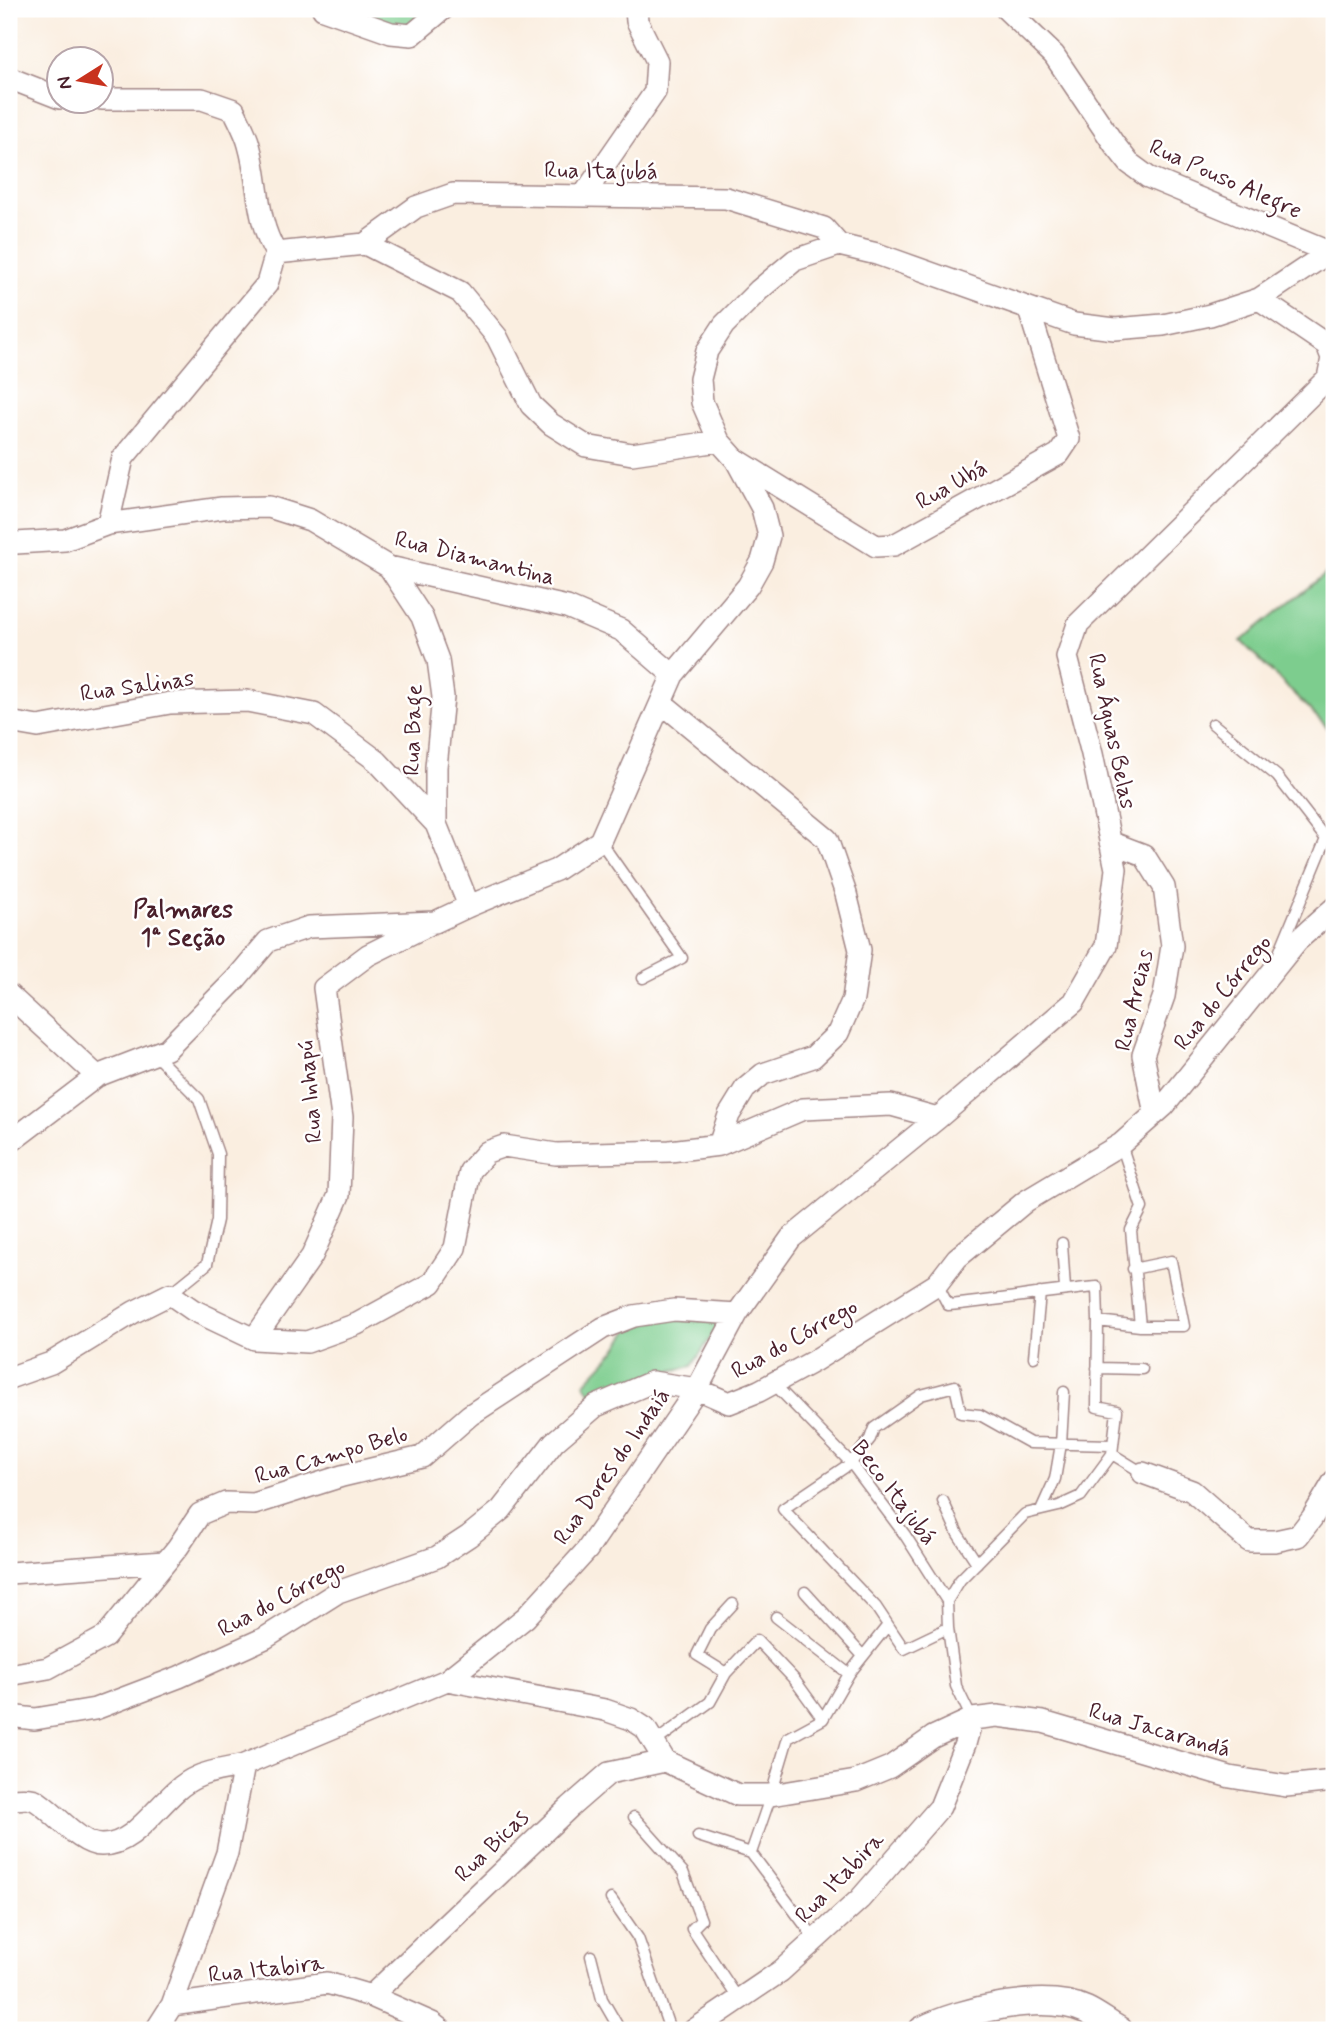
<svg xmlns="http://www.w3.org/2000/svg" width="1343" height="2039" viewBox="0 0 1343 2039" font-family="Mynerve,sans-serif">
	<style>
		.green { fill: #7dcd8e; stroke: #64765c; stroke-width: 2 }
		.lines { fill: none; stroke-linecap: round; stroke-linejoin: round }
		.service-casing { stroke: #a28686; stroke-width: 13 }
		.minor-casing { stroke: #a28686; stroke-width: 24 }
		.tertiary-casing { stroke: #a28686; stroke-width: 29 }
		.service { stroke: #fff; stroke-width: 10 }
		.minor { stroke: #fff; stroke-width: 21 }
		.tertiary { stroke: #fff; stroke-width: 26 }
		.labels { text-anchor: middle; stroke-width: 5; stroke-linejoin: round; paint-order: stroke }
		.street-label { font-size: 23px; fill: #4a1f2b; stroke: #fff }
		.neighbourhood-label { font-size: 24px; font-weight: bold; fill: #4a1f2b; stroke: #fff }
	</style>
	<rect width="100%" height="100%" fill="#fff"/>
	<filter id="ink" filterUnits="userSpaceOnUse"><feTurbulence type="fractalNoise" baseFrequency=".0143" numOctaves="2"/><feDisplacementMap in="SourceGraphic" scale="14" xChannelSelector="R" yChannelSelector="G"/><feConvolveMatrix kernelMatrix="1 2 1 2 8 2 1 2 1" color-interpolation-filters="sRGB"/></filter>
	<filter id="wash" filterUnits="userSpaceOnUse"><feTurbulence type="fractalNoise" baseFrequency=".00686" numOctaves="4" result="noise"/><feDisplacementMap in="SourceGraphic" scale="28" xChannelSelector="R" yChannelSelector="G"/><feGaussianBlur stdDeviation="1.57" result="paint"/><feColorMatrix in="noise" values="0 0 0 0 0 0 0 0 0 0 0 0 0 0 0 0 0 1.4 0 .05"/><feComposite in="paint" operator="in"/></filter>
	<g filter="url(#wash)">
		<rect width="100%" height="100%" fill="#faeee0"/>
		<path class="green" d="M331,9H437L411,34Z
			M1334,567V734L1241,641Z
			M670,1318L721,1322L692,1366L619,1383L595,1398L584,1384L616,1350L633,1324Z"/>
	</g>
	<g filter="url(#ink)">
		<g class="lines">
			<g class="service-casing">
				<path id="service" d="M1213,724L1277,776L1326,839L1279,953
					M600,841L682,958L643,978
					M154,1054L199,1099L218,1154L217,1220L207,1264L170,1294
					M1062,1243L1065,1289
					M1133,1269L1171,1261L1184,1326H1140
					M937,1284L948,1305C998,1301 1047,1291 1097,1287L1098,1321
					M1034,1357L1040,1293
					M1097,1368L1142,1369
					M773,1383L851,1463L905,1535L947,1601
					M1112,1454L1143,1473
					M943,1501L958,1534L977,1563
					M1041,1510L1055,1479L1061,1444L1064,1392
					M805,1592L863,1656
					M776,1617L849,1674
					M948,1628L904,1649L876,1607L783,1509L851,1463L870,1439L874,1428L921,1395L955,1386L961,1413L980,1415L1030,1443L1112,1445
					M726,1673L697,1655L710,1629L733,1604
					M972,1719L956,1686L948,1628L947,1601L960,1580L1025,1514L1059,1506L1081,1496L1112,1454L1117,1411L1097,1407L1098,1321L1140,1326L1131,1230L1142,1208L1121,1144
					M655,1742L710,1702L726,1673L757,1640L794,1679L823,1719
					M634,1817L683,1872L701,1920L692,1929L739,2000
					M698,1836L751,1853L816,1940
					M751,1853L771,1795L788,1738L823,1719L849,1674L888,1625
					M611,1899L638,1938L670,2030
					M591,1956L602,1999L620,2030"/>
			</g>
			<g class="minor-casing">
				<path id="minor" d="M323,9L391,33L412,35L443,9
					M1006,9L1054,55L1114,144L1129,163L1148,177L1331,253
					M9,78L60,98
					M102,99H202L234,110C239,121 246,133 249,145C260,183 255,218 276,253L267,284L123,458L108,524
					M583,196L655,92L657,61L637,21L636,9
					M365,244L416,207L453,194L726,198L824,228L839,245
					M276,253L365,244L460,292L497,337L531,405L551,424L586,446L632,454L719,441
					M737,460L876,546L894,545L1059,454L1069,439L1029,310
					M9,542L16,543L65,540L108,524L222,508L269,507L310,520L389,567L567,607L621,630L673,675
					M389,567L422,617L438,660L443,697L436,767V824
					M662,703L827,839L846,894L860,950L853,999L838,1033L813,1057L763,1074L745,1089L729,1115L719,1145
					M9,722L38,727L170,703L247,701L314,714L377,761L436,824L469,906
					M1110,842L1144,855L1164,887L1172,946L1164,996L1143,1055L1155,1114
					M9,995L97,1076
					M9,1143L97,1076L167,1049L235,980L268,941L309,927L435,922L469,906L556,870L600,841L673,675L748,586L762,561L769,536L762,508L736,460L719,441L702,402L700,379L707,351L724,325L759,290L795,260L839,245L877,254L1074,324L1115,329L1163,325L1210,315L1259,299L1334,249
					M254,1339L312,1256L339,1195L342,1117L324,988L368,955L428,925
					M9,1378L51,1363L134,1312L170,1294L193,1310L254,1339L307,1342L357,1324L432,1283L455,1248L470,1171L487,1152L504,1146L556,1154L670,1151L719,1145L803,1109L891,1105L938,1118
					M1143,1473L1192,1491L1249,1541H1275L1298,1536L1312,1518L1334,1481
					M9,1573L164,1562
					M9,1675L48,1668L105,1637L178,1547L200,1514L226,1503L254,1504L342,1476L422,1457L470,1415L603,1328L634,1316L674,1310L737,1314
					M447,1680L605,1710L631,1719L645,1728L665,1761
					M9,1716L35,1719L95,1709L179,1677L265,1638L338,1592L437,1557L469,1536L501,1510L554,1442L596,1406L652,1382L697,1389L729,1403L759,1391L814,1361L937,1284L957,1258L1026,1201L1121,1144L1164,1106L1297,941L1334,908
					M9,1799C17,1799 29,1797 35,1800C53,1810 80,1846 102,1845C140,1845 163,1791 197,1777C211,1770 229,1769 244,1765
					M371,1996L570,1807L609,1773L665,1761L738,1795H771L856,1781L890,1767L933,1737L972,1719L997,1716L1043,1722L1230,1777L1286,1786L1334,1781
					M172,2005L327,1983L371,1996L432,2023L441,2030
					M156,2030L172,2005L227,1853L244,1765L447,1680L526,1617L587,1550L697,1389L737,1314L791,1238L938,1118L1074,1002L1106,946L1116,869L1092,754L1067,657L1078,624L1328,378L1332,358L1327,345L1259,299
					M694,2030L781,1971L860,1899L940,1807L965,1744L972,1719"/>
			</g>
			<g class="tertiary-casing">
				<path id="tertiary" d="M922,2030C961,2010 1045,1991 1086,2010C1097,2015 1108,2024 1119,2030"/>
			</g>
			<use href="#service" class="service"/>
			<use href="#minor" class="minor"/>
			<use href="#tertiary" class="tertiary"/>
		</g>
	</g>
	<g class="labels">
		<g class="street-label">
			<text transform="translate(601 170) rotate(1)" y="8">Rua Itajubá</text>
			<text transform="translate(1226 178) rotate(24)" y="8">Rua Pouso Alegre</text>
			<text transform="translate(951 484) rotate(-29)" y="8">Rua Ubá</text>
			<text transform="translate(475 557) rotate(14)" y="8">Rua Diamantina</text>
			<text transform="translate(137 685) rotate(-8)" y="8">Rua Salinas</text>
			<text transform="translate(412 730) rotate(-88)" y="8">Rua Bage</text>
			<text transform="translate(1113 731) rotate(78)" y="8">Rua Águas Belas</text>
			<text transform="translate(1222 992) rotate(-51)" y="8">Rua do Córrego</text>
			<text transform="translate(1133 1000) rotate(-77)" y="8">Rua Areias</text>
			<text transform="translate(309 1092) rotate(-95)" y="8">Rua Inhapú</text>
			<text transform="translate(794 1338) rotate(-29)" y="8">Rua do Córrego</text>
			<text transform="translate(331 1454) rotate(-16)" y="8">Rua Campo Belo</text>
			<text transform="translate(611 1466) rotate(-55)" y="8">Rua Dores do Indaiá</text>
			<text transform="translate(895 1492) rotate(53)" y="8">Beco Itajubá</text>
			<text transform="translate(281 1597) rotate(-28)" y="8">Rua do Córrego</text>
			<text transform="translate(1160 1729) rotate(16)" y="8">Rua Jacarandá</text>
			<text transform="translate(491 1845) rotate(-44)" y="8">Rua Bicas</text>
			<text transform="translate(839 1877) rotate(-46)" y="8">Rua Itabira</text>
			<text transform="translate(266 1968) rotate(-6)" y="8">Rua Itabira</text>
		</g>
		<g class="neighbourhood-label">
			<text x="183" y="917">Palmares<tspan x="183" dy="28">1ª Seção</tspan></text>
		</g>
	</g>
	<rect width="1343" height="2039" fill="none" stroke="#fff" stroke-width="35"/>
	<g transform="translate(80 80) rotate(259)"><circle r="33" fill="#ffffff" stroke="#b7a5aa" stroke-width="2"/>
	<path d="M0-5L12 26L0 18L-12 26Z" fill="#c8321e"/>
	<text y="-10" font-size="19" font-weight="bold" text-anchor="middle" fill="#4a1f2b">N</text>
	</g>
</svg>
